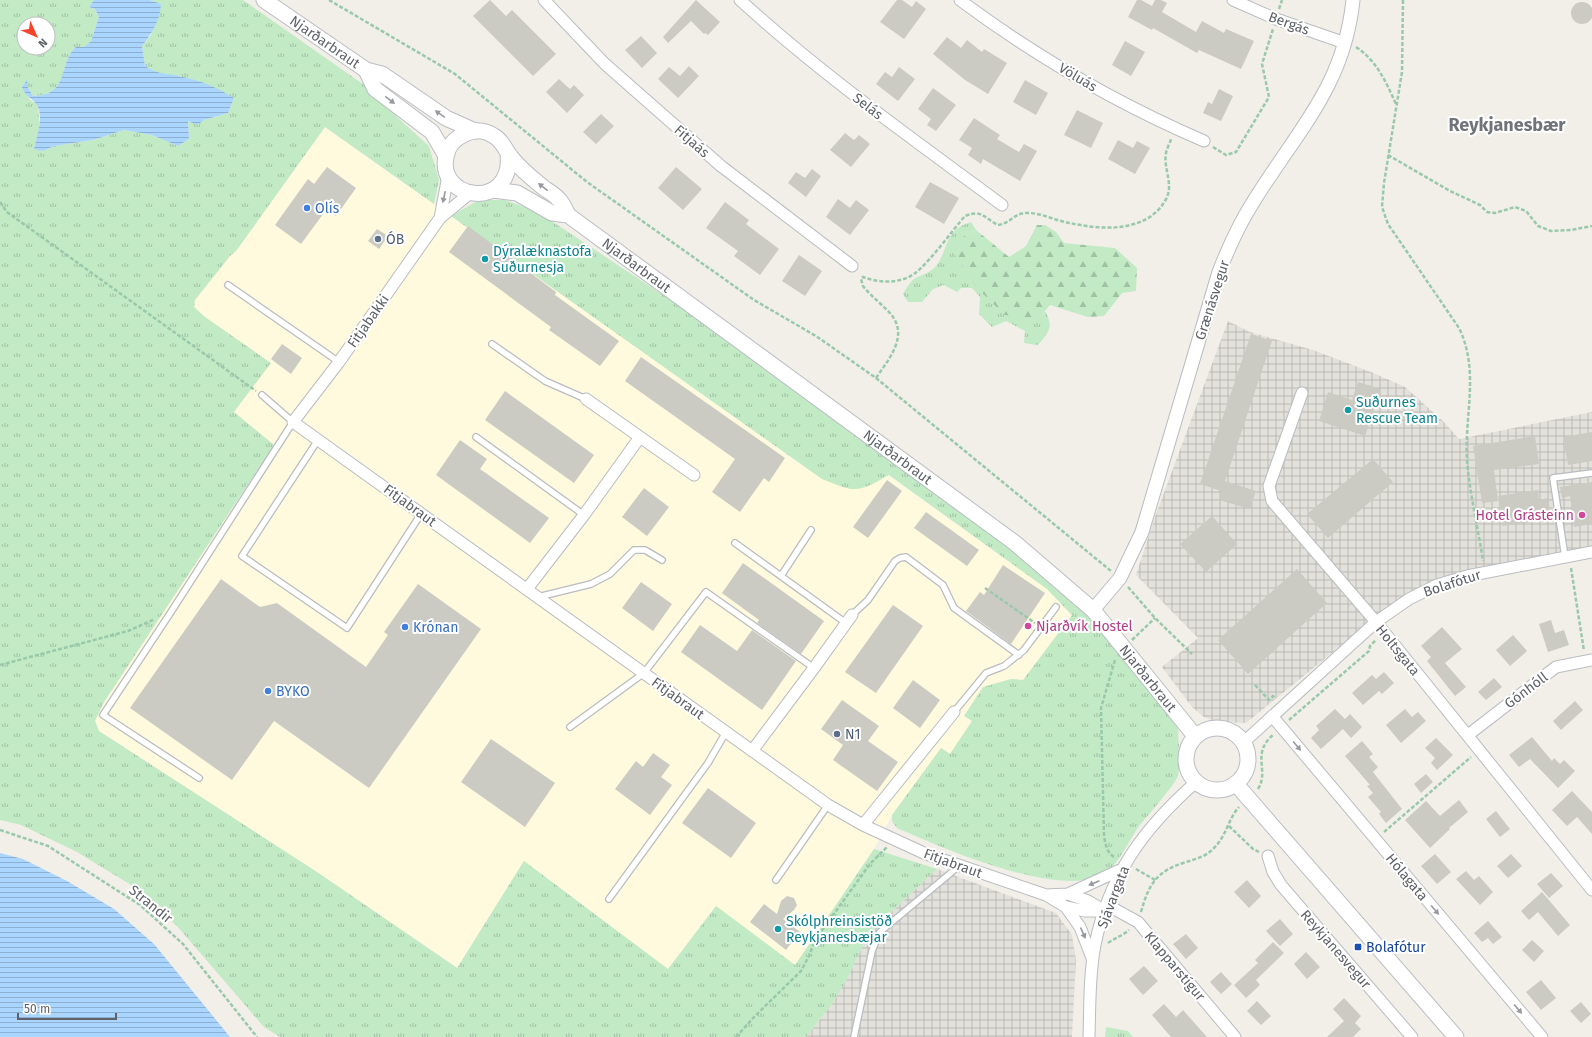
<svg xmlns="http://www.w3.org/2000/svg" width="1592" height="1037" viewBox="0 0 1592 1037" font-family="'Fira Sans',sans-serif">
	<style>
		.commercial { fill: #fff9de }
		.industrial { fill: url(#industrial-grid) }
		.grass { fill: url(#grass-tufts); fill-rule: evenodd }
		.forest { fill: url(#forest-firs) }
		.water { fill: url(#water-rules) }
		.building { fill: #cccbc3 }
		.lines { fill: none; stroke-linecap: round; stroke-linejoin: round }
		.service-casing { stroke: #b9bcc1; stroke-width: 8 }
		.minor-casing { stroke: #b9bcc1; stroke-width: 13 }
		.tertiary-casing { stroke: #b9bcc1; stroke-width: 15 }
		.secondary-casing { stroke: #babdc3; stroke-width: 17 }
		.path { stroke: #99c9aa; stroke-width: 2.5; stroke-dasharray: 4 2; stroke-linecap: butt }
		.service { stroke: #fff; stroke-width: 5.5 }
		.minor { stroke: #fff; stroke-width: 11 }
		.tertiary { stroke: #fff; stroke-width: 13 }
		.secondary { stroke: #fff; stroke-width: 15 }
		.oneway { fill: #96999d }
		.shop-dot { fill: #3f7fe0; stroke: #fff; stroke-width: 1.5 }
		.service-dot { fill: #5c6f8a; stroke: #fff; stroke-width: 1.5 }
		.culture-dot { fill: #0f9aa8; stroke: #fff; stroke-width: 1.5 }
		.hotel-dot { fill: #d1479c; stroke: #fff; stroke-width: 1.5 }
		.transit-dot { fill: #1a4fb4; stroke: #fff; stroke-width: 1.5 }
		.labels { text-anchor: middle; stroke-width: 4; stroke-linejoin: round; paint-order: stroke }
		.street-label { font-size: 14px; fill: #5e6268; stroke: #fff }
		.shop-label { font-size: 14px; fill: #366cbe; stroke: #fff; text-anchor: start }
		.service-label { font-size: 14px; fill: #4e5e75; stroke: #fff; text-anchor: start }
		.culture-label { font-size: 14px; fill: #0d838f; stroke: #fff; text-anchor: start }
		.hotel-label { font-size: 14px; fill: #b23c85; stroke: #fff; text-anchor: end }
		.transit-label { font-size: 14px; fill: #164399; stroke: #fff; text-anchor: start }
		.district-label { font-size: 18px; font-weight: bold; fill: #6f747a; stroke: #fff }
	</style>
	<defs>
		<pattern id="industrial-grid" width="8" height="8" patternUnits="userSpaceOnUse"><rect width="8" height="8" fill="#e2e1db"/><path d="M0 4h8M4 0v8" fill="none" stroke="#babab5"/></pattern>
		<pattern id="grass-tufts" width="24" height="20" patternUnits="userSpaceOnUse"><rect width="24" height="20" fill="#c2eac5"/><path d="M3 7l-1-3M5 7V3M7 7l1-3M15 17l-1-3M17 17v-4M19 17l1-3" fill="none" stroke="#a1c1a4"/></pattern>
		<pattern id="forest-firs" width="22" height="20" patternUnits="userSpaceOnUse"><rect width="22" height="20" fill="#c2eac5"/><path d="M5 1l3.5 6h-7zM16 11l3.5 6h-7z" fill="#a1c1a4"/></pattern>
		<pattern id="water-rules" width="6" height="5" patternUnits="userSpaceOnUse"><rect width="6" height="5" fill="#a9d5ff"/><path d="M0 2.5h6" fill="none" stroke="#8db0d2"/></pattern>
	</defs>
	<rect width="100%" height="100%" fill="#f1efe7"/>
	<path class="commercial" d="M325,127L822,479L867,487L888,475L1047,589L1072,616L1023,680L1011,679L964,715L972,721L950,754L942,748L892,815L874,849L795,966L716,906L668,969L524,861L458,968L317,872L99,731L95,721L104,702L274,445L234,412L205,317L194,307L195,300L230,256L236,251Z"/>
	<path class="industrial" d="M1228,321L1250,332L1313,350L1371,372L1405,387L1443,421L1459,439L1592,412V552L1429,583L1393,603L1246,723L1217,722L1204,717L1192,707L1162,667L1198,638L1136,575L1155,517Z
		M937,869L1056,913L1072,935L1076,960L1072,1037H806L832,1004L848,977L868,934Z"/>
	<path class="grass" d="M0,0H94L89,7L95,9L99,17L91,41L84,47H76C58,62 72,95 33,96L28,88L22,86L30,100L37,104L38,109L40,129L34,148L43,151L54,146L93,140L124,130L152,135L178,146L189,139L188,121L198,124L204,120L228,113L234,98L183,77L156,73L145,66L142,46L151,35L161,4L150,0H243L377,94L397,117L429,146L439,180L434,204L325,127L236,251L230,256L195,300L194,307L205,317L271,363L234,412L274,445L104,702L95,721L99,731L317,872L457,968L524,861L668,969L716,906L795,965L874,849L937,869L868,934L848,977L832,1004L806,1037H280L264,1027L177,926L131,885L77,852L21,825L0,820ZM24,24H48V48H24Z
		M479,200H505L538,212L702,321L1013,548L1085,612L1178,724C1178,737 1181,764 1178,776C1176,783 1146,818 1139,826C1130,839 1121,859 1110,869C1072,906 938,846 897,828L892,821V815L941,748L950,754L972,721L964,716L983,687L1011,679L1023,680L1072,615L1047,589L889,475C857,493 856,493 822,479L451,216Z
		M971,222L976,230L964,236L1038,319L1045,311C1054,327 1049,332 1038,345L1024,343L1025,331L1006,321L992,327L979,314L980,297L972,288H961L957,292L944,285L933,289L922,302H908L903,294C906,289 910,282 914,279C921,275 930,273 936,266C949,249 944,230 971,222Z
		M1106,1027L1128,1031L1133,1037H1105Z"/>
	<path class="forest" d="M1037,225H1045L1056,232L1064,243L1115,248L1137,268L1136,291L1122,293L1104,316L1088,317L1050,305L1038,319L1005,315L978,289L955,255L964,236L976,230L1009,257L1026,246Z"/>
	<path class="water" d="M94,0H150L161,4C160,21 152,33 142,46L145,66C158,75 168,73 183,77C202,81 218,88 234,98L228,113L204,120L199,124H195L188,121L189,139L178,146L152,135L124,130L93,140L54,146L43,151L34,149C37,136 44,118 37,105C33,98 25,97 22,87L27,80L28,88L33,96C71,95 58,62 76,47H84L91,41L99,17L95,9L89,7Z
		M0,853L23,859L67,881L114,909L154,944L230,1037H0Z"/>
	<path class="building" d="M490,0L506,16L512,10L556,54L533,76L473,16Z
		M696,0L720,22L708,35L705,33L704,34L691,21L668,43L663,37Z
		M897,0H902L912,7L916,1L926,9L904,39L880,22Z
		M1137,0H1141L1152,6L1155,0H1161L1167,3L1162,12L1196,32L1202,21L1224,33L1226,29L1254,41L1241,69L1199,50L1197,53L1153,28L1152,30L1128,17Z
		M1571 13a11 11 0 1 1 22 0a11 11 0 1 1-22 0Z
		M641,36L657,53L642,68L625,50Z
		M947,37L961,48L967,40L982,52L984,49L1007,63L988,94L965,80L933,54Z
		M1125,41L1145,52L1131,76L1112,65Z
		M689,66L699,76L678,98L658,79L669,67L680,76Z
		M899,67L915,79L898,101L876,84L885,72L892,77Z
		M559,79L570,89L574,85L584,95L567,113L546,92Z
		M1025,80L1048,93L1036,115L1013,102Z
		M933,88L956,105L936,131L927,125L931,119L918,109Z
		M1219,89L1233,96L1221,121L1203,113L1208,102L1212,104Z
		M1077,110L1103,123L1091,148L1064,135Z
		M601,114L614,126L596,144L583,132Z
		M974,118L1000,135L997,139L1019,152L1024,144L1037,151L1020,181L983,159L981,164L968,155L972,148L959,140Z
		M845,133L854,140L859,135L870,144L851,167L830,150Z
		M1118,140L1133,148L1137,141L1150,148L1135,174L1108,159Z
		M327,167L356,188L336,216L326,210L301,244L275,225L308,179L314,184Z
		M676,167L702,189L683,210L658,188Z
		M812,169L821,176L806,197L788,183L796,172L805,178Z
		M930,182L959,198L944,224L915,207Z
		M838,199L850,208L856,200L869,210L850,235L826,217Z
		M725,202L749,220L746,224L779,249L760,275L734,256L738,251L706,228Z
		M468,226L556,292L555,295L619,341L600,366L549,330L551,327L449,252Z
		M377,229L388,236L379,249L368,241Z
		M799,255L822,271L805,296L782,281Z
		M1251,334L1272,341L1225,481L1256,491L1250,509L1219,500L1221,491L1200,484Z
		M282,344L302,358L291,374L271,359Z
		M641,357L785,458L769,482L764,478L740,512L712,492L735,459L625,381Z
		M1358,382L1381,389L1365,436L1319,421L1328,392L1352,400Z
		M505,391L594,455L574,483L485,420Z
		M1592,432V461L1568,465L1563,437Z
		M1535,436L1539,464L1494,470L1498,501L1482,503L1473,446Z
		M460,440L487,459L480,469L549,518L530,543L436,475Z
		M1373,459L1393,482L1328,538L1307,514Z
		M887,480L902,491L868,538L853,527Z
		M1592,482V524L1574,527L1570,496L1562,498L1560,487Z
		M644,488L669,507L647,536L622,517Z
		M1538,490L1539,500L1548,498L1551,519L1503,526L1498,496Z
		M926,512L979,550L967,566L914,528Z
		M1212,516L1237,544L1206,572L1180,544Z
		M743,563L824,621L801,654L757,623L759,620L722,593Z
		M1003,565L1045,593L1011,644L966,611L980,592L984,595Z
		M1297,569L1327,603L1248,674L1218,640Z
		M221,579L260,607L277,603L366,667L388,635L384,632L418,584L481,629L369,788L274,721L232,780L130,708Z
		M641,582L672,604L653,631L622,608Z
		M893,605L923,626L876,693L845,672Z
		M1551,620L1555,633L1564,630L1569,645L1548,652L1539,624Z
		M700,625L737,651L752,630L796,661L762,710L681,652Z
		M1442,627L1462,649L1445,663L1466,687L1455,696L1427,661L1431,657L1421,646Z
		M1513,635L1527,651L1510,666L1496,650Z
		M1384,672L1394,683L1382,694L1379,691L1363,705L1352,693L1372,675L1376,679Z
		M1494,678L1502,687L1486,700L1478,692Z
		M913,680L940,700L920,728L893,708Z
		M842,700L879,726L868,741L898,762L877,791L833,760L843,745L821,729Z
		M1575,701L1583,710L1561,730L1553,721Z
		M1335,709L1345,719L1350,714L1362,727L1351,738L1343,729L1321,749L1311,738L1319,730L1316,726Z
		M1405,709L1412,717L1418,712L1426,721L1401,743L1386,725Z
		M1532,737L1552,761L1554,758L1560,764L1564,760L1575,771L1558,788L1530,759L1519,767L1509,755Z
		M1436,738L1453,755L1437,770L1431,763L1435,758L1425,748Z
		M491,739L555,783L525,827L461,782Z
		M1362,741L1373,754L1369,757L1378,767L1373,772L1402,809L1386,823L1379,814L1381,812L1368,797L1373,793L1367,786L1370,785L1345,756Z
		M653,753L670,765L661,777L672,785L650,815L615,789L636,761L643,767Z
		M1426,774L1433,782L1421,793L1414,784Z
		M708,788L756,823L731,858L682,823Z
		M1572,791L1592,812V834L1577,817L1567,826L1552,810Z
		M1459,800L1468,812L1449,828L1450,829L1430,848L1405,820L1426,801L1440,816Z
		M1496,811L1510,829L1500,837L1486,819Z
		M1435,854L1451,872L1437,884L1421,866Z
		M1511,854L1522,866L1508,878L1497,866Z
		M1466,871L1474,880L1479,876L1493,892L1480,905L1456,879Z
		M1551,873L1563,886L1549,898L1537,884Z
		M1247,880L1261,896L1249,908L1234,892Z
		M1542,892L1570,925L1558,936L1538,912L1529,920L1521,911Z
		M787,896L794,898L797,905L794,910L783,919L800,932L786,950L750,922L764,904L777,914L781,901Z
		M1280,919L1293,934L1280,946L1266,931Z
		M1488,921L1502,937L1493,944L1488,938L1482,942L1474,933Z
		M1186,934L1198,948L1186,959L1173,944Z
		M1532,940L1544,951L1534,962L1522,950Z
		M1273,942L1284,953L1256,980L1260,985L1246,998L1234,985L1258,963L1255,960Z
		M1306,952L1320,967L1307,979L1294,964Z
		M1144,966L1158,981L1143,995L1129,979Z
		M1221,972L1232,984L1221,994L1210,982Z
		M1541,980L1556,998L1541,1010L1526,992Z
		M1344,998L1361,1016L1355,1023L1361,1029L1353,1037H1327L1344,1021L1333,1009Z
		M1257,1001L1271,1016L1261,1025L1247,1011Z
		M1581,1002L1591,1014L1581,1023L1570,1011Z
		M1164,1004L1176,1017L1183,1010L1207,1037H1171L1152,1015Z"/>
	<g class="lines">
		<g class="service-casing">
			<path id="service" d="M228,285L339,362
				M492,344L545,381L586,399
				M476,437L584,515
				M318,440L242,556L347,628L421,514
				M735,543L846,623
				M1565,557L1553,478L1592,473
				M781,576L811,530
				M538,597L591,584L610,574L634,550H645L662,560
				M852,615L868,600L895,561L900,558L906,557L943,585L954,608L1019,655
				M954,712L986,673L1004,666L1024,650L1056,607
				M570,727L644,673L706,592L814,668
				M199,778L103,715L171,612L293,422L262,395
				M776,880L828,805
				M609,899L708,763L726,732
				M854,1037L872,951L880,932L959,866"/>
		</g>
		<g class="minor-casing">
			<path id="minor" d="M544,0L605,64L721,166L852,266
				M740,0C822,75 913,139 1002,205
				M960,0C1035,56 1118,104 1204,141
				M1233,0L1276,19L1345,43
				M469,194L440,218L339,362L293,422L828,805L863,825L926,854L1046,895L1066,907L1085,911H1105
				M440,218L448,176
				M1302,393L1269,486L1272,501L1376,622L1592,890
				M586,399L694,475
				M527,589L584,515L640,437
				M1272,716L1542,1037
				M1468,735L1556,667L1592,660
				M1244,742L1376,622L1409,599L1437,585L1467,576L1592,552
				M752,751L814,668L852,615
				M863,825L954,712
				M1268,856L1273,872L1281,885L1412,1037
				M1068,894L1088,901L1105,911
				M1046,895L1068,894L1120,870
				M1107,905L1138,922L1235,1037
				M1066,907L1080,927L1092,958
				M1089,1037C1090,1007 1089,975 1095,945C1109,875 1144,828 1196,782"/>
		</g>
		<g class="tertiary-casing">
			<path id="tertiary" d="M1093,610L1120,578L1142,532L1219,272C1228,249 1238,226 1252,204C1295,133 1344,88 1353,0"/>
		</g>
		<g class="secondary-casing">
			<g id="secondary">
				<path id="s1" d="M264,0L366,70L382,74L446,118L475,131"/>
				<path d="M366,70L375,89L432,132L446,156"/>
				<path id="s2" d="M508,153C515,214 429,200 448,150C452,140 463,133 474,131C481,130 488,132 494,136C503,141 505,150 511,157C521,170 532,178 544,188C550,192 557,196 561,202C564,206 566,211 568,215L1015,543L1093,610L1195,736"/>
				<path d="M493,190L517,193L552,213L568,215"/>
				<circle cx="1217" cy="759" r="31"/>
				<path d="M1236,784L1456,1037"/>
			</g>
		</g>
		<path class="path" d="M329,0L455,74L587,182L754,300L816,336L876,378L1111,571
			M1403,0L1402,72L1384,183L1382,207L1388,224L1459,328C1480,371 1464,416 1467,461C1470,495 1478,528 1483,561
			M1279,9L1282,0
			M1356,47C1377,61 1386,82 1396,104
			M1213,147L1226,155L1236,152L1269,97L1262,64L1273,29
			M1388,155L1450,191L1480,205L1487,212L1495,213L1515,207L1526,211L1538,226L1551,231L1571,230L1592,226
			M0,202L7,212L256,391
			M876,378C891,356 911,333 887,310C879,302 870,295 863,286L861,279L863,277C879,283 899,284 914,274C929,263 952,231 965,216C982,209 984,218 998,225C1012,223 1014,212 1028,213C1042,213 1056,221 1070,223C1101,230 1146,233 1165,201C1175,185 1163,170 1166,153C1167,148 1170,143 1171,139
			M1571,568L1584,651
			M1128,587L1155,618L1192,654
			M985,588L1035,623
			M1132,640L1155,618
			M1115,660L1101,708L1104,835C1105,844 1107,854 1116,858
			M0,665L128,631L155,619
			M1255,685L1269,700L1273,696L1275,699
			M1289,720L1369,651L1370,646L1376,640
			M1258,789C1270,770 1250,754 1274,734
			M1229,826L1253,849L1259,852
			M0,830L48,846L140,905L183,944L257,1037
			M1384,832L1471,757
			M1136,869L1155,880
			M1141,912C1149,883 1157,871 1186,862C1196,859 1207,856 1214,848C1227,835 1228,819 1239,807
			M1108,943C1115,938 1122,936 1129,930
			M736,1037L755,1016L801,971L809,956L815,940L870,864L887,847"/>
		<use href="#service" class="service"/>
		<use href="#minor" class="minor"/>
		<use href="#tertiary" class="tertiary"/>
		<use href="#secondary" class="secondary"/>
	</g>
	<defs><path id="oneway-solid" d="M-6-.8H1V-3.2L6.5 0L1 3.2V.8H-6Z"/></defs>
	<g class="oneway">
		<use href="#oneway-solid" transform="translate(390 100) rotate(37)"/>
		<use href="#oneway-solid" transform="translate(440 114) rotate(-145)"/>
		<use href="#oneway-solid" transform="translate(543 187) rotate(-142)"/>
		<use href="#oneway-solid" transform="translate(444 197) rotate(102)"/>
		<use href="#oneway-solid" transform="translate(1297 746) rotate(50)"/>
		<use href="#oneway-solid" transform="translate(1094 883) rotate(157)"/>
		<use href="#oneway-solid" transform="translate(1435 910) rotate(50)"/>
		<use href="#oneway-solid" transform="translate(1083 933) rotate(66)"/>
		<use href="#oneway-solid" transform="translate(1518 1009) rotate(50)"/>
	</g>
	<g class="shop-dot">
		<circle cx="307" cy="208" r="4"/>
		<circle cx="405" cy="627" r="4"/>
		<circle cx="268" cy="691" r="4"/>
	</g>
	<g class="service-dot">
		<circle cx="378" cy="239" r="4"/>
		<circle cx="837" cy="734" r="4"/>
	</g>
	<g class="culture-dot">
		<circle cx="485" cy="259" r="4"/>
		<circle cx="1348" cy="410" r="4"/>
		<circle cx="778" cy="929" r="4"/>
	</g>
	<g class="hotel-dot">
		<circle cx="1582" cy="515" r="4"/>
		<circle cx="1028" cy="626" r="4"/>
	</g>
	<rect class="transit-dot" x="1354" y="943" width="8" height="8" rx="2"/>
	<g class="labels">
		<g class="street-label">
			<text transform="translate(1289 23) rotate(20)" y="5">Bergás</text>
			<text dy="5" stroke="none"><textPath href="#s1" startOffset="74">Njarðarbraut</textPath></text>
			<text transform="translate(1078 77) rotate(31)" y="5">Völuás</text>
			<text transform="translate(868 106) rotate(38)" y="5">Selás</text>
			<text transform="translate(692 141) rotate(41)" y="5">Fitjaás</text>
			<text dy="5" stroke="none"><textPath href="#s2" startOffset="370">Njarðarbraut</textPath></text>
			<text transform="translate(1212 300) rotate(-72)" y="5">Grænásvegur</text>
			<text transform="translate(368 321) rotate(-55)" y="5">Fitjabakki</text>
			<text dy="5" stroke="none"><textPath href="#s2" startOffset="694">Njarðarbraut</textPath></text>
			<text transform="translate(410 505) rotate(36)" y="5">Fitjabraut</text>
			<text transform="translate(1452 583) rotate(-18)" y="5">Bolafótur</text>
			<text transform="translate(1398 650) rotate(51)" y="5">Holtsgata</text>
			<text dy="5" stroke="none"><textPath href="#s2" startOffset="1030">Njarðarbraut</textPath></text>
			<text transform="translate(1526 690) rotate(-37)" y="5">Gónhóll</text>
			<text transform="translate(678 698) rotate(36)" y="5">Fitjabraut</text>
			<text transform="translate(953 863) rotate(20)" y="5">Fitjabraut</text>
			<text transform="translate(1407 877) rotate(50)" y="5">Hólagata</text>
			<text transform="translate(1113 897) rotate(-69)" y="5">Sjávargata</text>
			<text transform="translate(151 904) rotate(39)" y="5">Strandir</text>
			<text transform="translate(1336 949) rotate(49)" y="5">Reykjanesvegur</text>
			<text transform="translate(1175 966) rotate(50)" y="5">Klapparstígur</text>
		</g>
		<g class="shop-label">
			<text x="315" y="213">Olís</text>
			<text x="413" y="632">Krónan</text>
			<text x="276" y="696">BYKO</text>
		</g>
		<g class="service-label">
			<text x="386" y="244">ÓB</text>
			<text x="845" y="739">N1</text>
		</g>
		<g class="culture-label">
			<text x="493" y="256">Dýralæknastofa<tspan x="493" dy="16">Suðurnesja</tspan></text>
			<text x="1356" y="407">Suðurnes<tspan x="1356" dy="16">Rescue Team</tspan></text>
			<text x="786" y="926">Skólphreinsistöð<tspan x="786" dy="16">Reykjanesbæjar</tspan></text>
		</g>
		<g class="hotel-label">
			<text x="1574" y="520">Hotel Grásteinn</text>
			<text x="1036" y="631" text-anchor="start">Njarðvík Hostel</text>
		</g>
		<g class="transit-label">
			<text x="1366" y="952">Bolafótur</text>
		</g>
		<g class="district-label">
			<text x="1507" y="131">Reykjanesbær</text>
		</g>
	</g>
	<g transform="translate(36 36) rotate(135)"><circle r="19" fill="#ffffff" stroke="#bfc0c3"/>
	<path d="M0-3L7 15L0 10L-7 15Z" fill="#f4452a"/>
	<text y="-6" font-size="11" font-weight="bold" text-anchor="middle" fill="#5e6268">N</text>
	</g>
	<path d="M18 1013v6h98v-6" fill="none" stroke="#5e6268" stroke-width="2"/>
	<text x="24" y="1013" font-size="12" fill="#5e6268" stroke="#ffffff" stroke-width="3" paint-order="stroke">50 m</text>
</svg>
